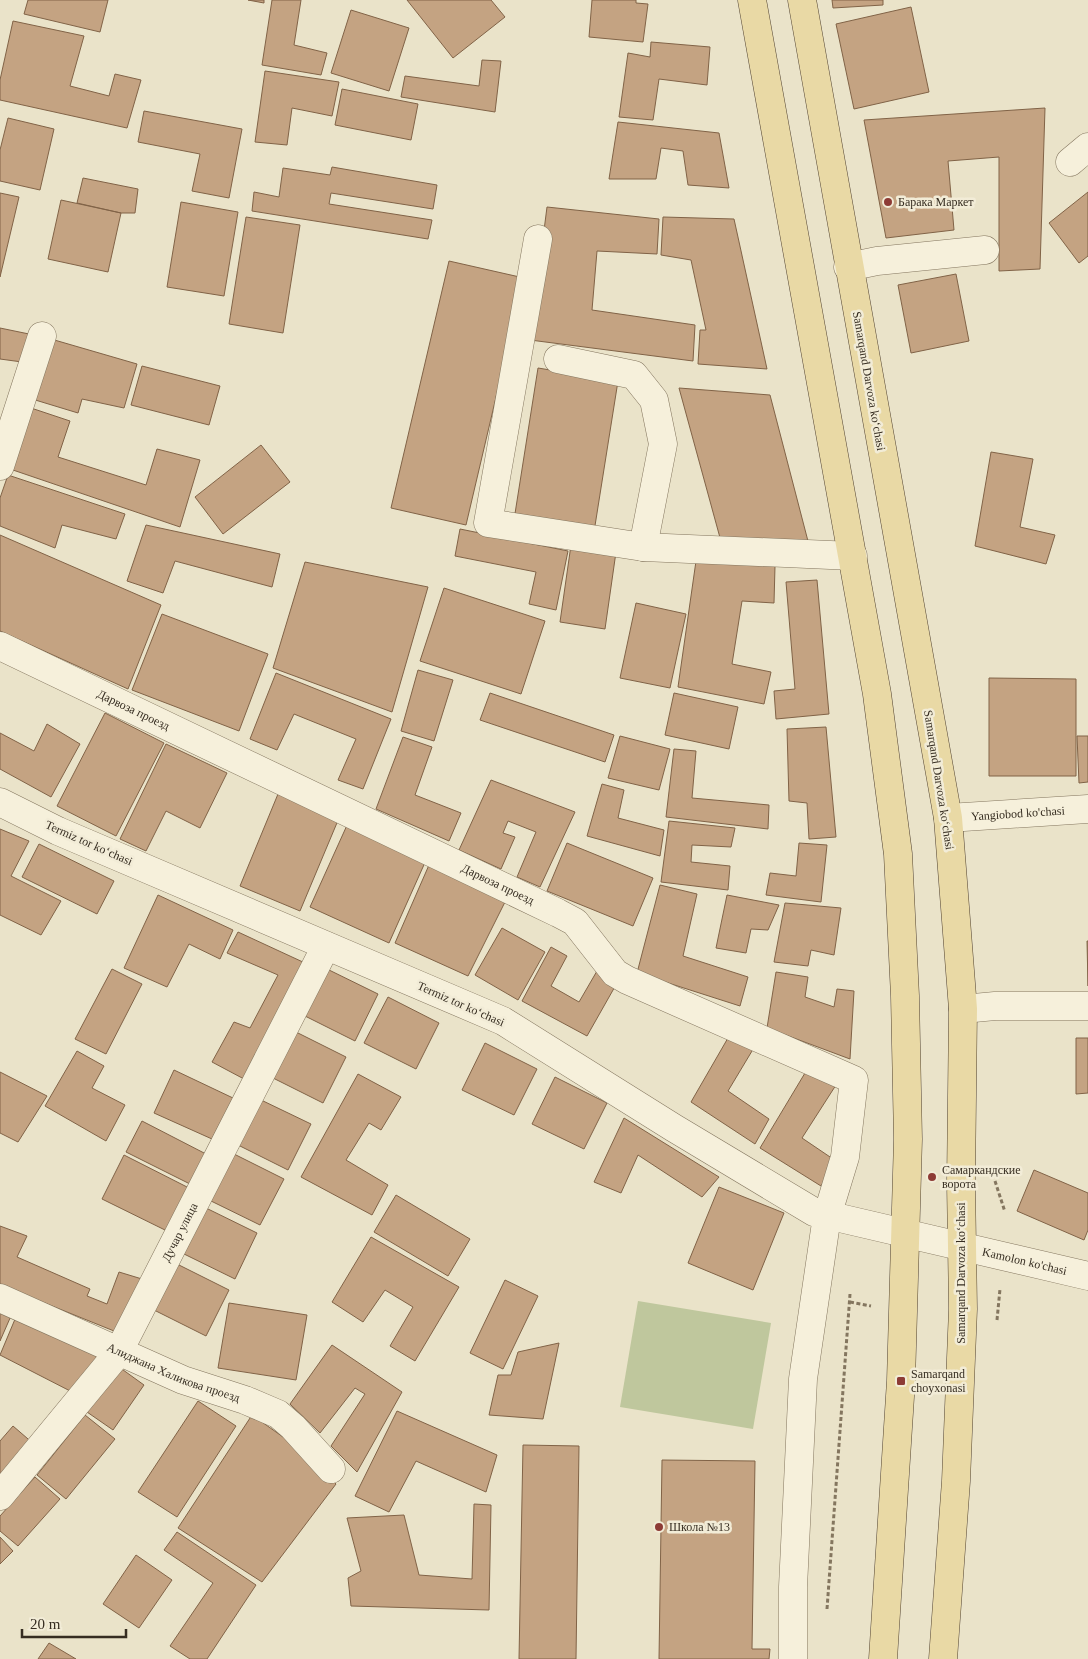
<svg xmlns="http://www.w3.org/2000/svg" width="1088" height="1659" viewBox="0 0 1088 1659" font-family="Georgia,serif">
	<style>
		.green { fill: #bfc79d }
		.building { fill: #c4a382; stroke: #816347 }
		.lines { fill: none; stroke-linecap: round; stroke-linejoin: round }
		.minor-casing { stroke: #84765f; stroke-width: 29 }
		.major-casing { stroke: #534433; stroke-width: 29 }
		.path { stroke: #84765f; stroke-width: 3; stroke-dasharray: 4 2.5; stroke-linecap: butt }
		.minor { stroke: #f6f0db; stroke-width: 28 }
		.major { stroke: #e9d9a5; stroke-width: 28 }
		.poi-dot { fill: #8d3b35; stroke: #f2ecd7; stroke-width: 2 }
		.labels { text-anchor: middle; stroke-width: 5; stroke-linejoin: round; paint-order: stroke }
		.poi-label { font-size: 12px; fill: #362d21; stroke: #f2ecd7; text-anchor: start }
		.street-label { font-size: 12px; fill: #362d21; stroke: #f2ecd7 }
	</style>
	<rect width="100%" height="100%" fill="#eae3c9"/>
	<path class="green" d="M638,1301L771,1323L753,1429L620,1407Z"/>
	<path class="building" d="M28,0H108L100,32L24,14Z
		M248,0H264V3Z
		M272,0H301L294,45L327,53L321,75L262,65Z
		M407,0H491L505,17L453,58Z
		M592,0H636V3L648,4L643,42L589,37Z
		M832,0H883V5L833,8Z
		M911,7L929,92L854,109L836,24Z
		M351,10L409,28L389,91L331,73Z
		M13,21L84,36L70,86L109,96L115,74L141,80L127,128L0,100V80Z
		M651,42L710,47L707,85L659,79L653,120L619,117L628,53L650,57Z
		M482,60L501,61L495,112L401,97L405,76L479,86Z
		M265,71L339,82L332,116L292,108L287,145L255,142Z
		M342,89L418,104L411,140L335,125Z
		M1045,108L1040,269L999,271V157L948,161L954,230L886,238L864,120Z
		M144,111L242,129L229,198L192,191L200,154L138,142Z
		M8,118L54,129L40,190L0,181V150Z
		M618,122L719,133L729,188L688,185L683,151L661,148L656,179H609Z
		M332,167L437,185L433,209L331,193L329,204L432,220L428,239L252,211L254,192L279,197L283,168L330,175Z
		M83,178L138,189L135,213H121L77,203Z
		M1088,192V256L1079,263L1049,223Z
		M0,193L19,197L0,277Z
		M61,200L121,213L108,272L48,259Z
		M181,202L238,212L224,296L167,287Z
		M547,207L659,219L657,254L597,251L592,310L695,325L693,361L530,340Z
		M246,217L300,225L283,333L229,324Z
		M663,217L734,219L767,369L698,364L700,330H706L691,260L661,255Z
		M449,261L524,278L466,525L391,508Z
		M956,274L969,341L911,353L898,285Z
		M0,328L29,334L22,362L0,359Z
		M51,339L137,364L124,408L82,399L78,413L32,399Z
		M142,366L220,386L209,425L131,405Z
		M538,368L618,381L594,532L514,520Z
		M679,388L770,395L809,545H722Z
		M31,408L70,421L58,457L146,485L157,449L200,460L180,527L10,469Z
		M261,445L290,482L223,534L195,497Z
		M991,452L1033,459L1020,527L1055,535L1046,564L975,546Z
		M8,475L125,514L116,539L62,525L55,548L0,526V498Z
		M146,525L280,554L272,587L175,561L163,593L127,581Z
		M460,529L568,551L556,610L529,604L536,572L455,556Z
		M0,535L161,605L128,689L0,631Z
		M571,545L616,552L605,629L560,622Z
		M696,561L775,566L774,603L742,601L732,664L771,672L764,704L678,687Z
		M305,562L428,587L392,712L273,668Z
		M817,580L829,714L776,719L774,691L795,689L786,582Z
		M444,588L545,621L521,694L420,661Z
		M636,603L686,614L670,688L620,678Z
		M162,614L268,654L239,731L132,690Z
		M418,670L453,680L434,741L401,731Z
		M276,673L391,719L363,789L338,780L356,739L294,714L277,750L250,739Z
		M989,678L1076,679V776H989Z
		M490,693L614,735L605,762L480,720Z
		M674,693L738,707L729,749L665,735Z
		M105,713L164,743L116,836L57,806Z
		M47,724L80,744L51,797L0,769V733L34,751Z
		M826,727L836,837L809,839L807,803L789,801L787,729Z
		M620,736L670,749L659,790L608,778Z
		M1077,736H1088V782L1079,783Z
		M403,737L432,747L415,795L461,813L449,841L376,809Z
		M166,744L227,773L200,828L166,811L146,851L120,839Z
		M674,749L696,751L692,798L769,805L768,829L666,817Z
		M491,780L575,812L540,887L517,877L536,832L508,821L503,833L515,837L501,869L459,850Z
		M602,784L624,790L618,818L664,830L660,856L587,836Z
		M278,794L339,818L300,911L240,886Z
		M669,821L735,828L731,847L692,845L691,862L730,866L728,890L661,882Z
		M348,823L427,858L389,943L310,907Z
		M0,829L29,841L11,876L61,901L41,935L0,915Z
		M567,843L653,878L633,926L547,891Z
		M799,843L827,845L821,902L766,895L770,873L796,876Z
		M39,844L114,881L97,914L22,877Z
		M429,865L507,898L468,976L395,943Z
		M660,885L697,894L683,956L748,977L740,1006L637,973Z
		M158,895L233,930L220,959L189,944L167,987L124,968Z
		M727,895L779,905L768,930L751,929L746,953L716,948Z
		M785,903L841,908L834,955L811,950L808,966L774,962Z
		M502,928L545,952L518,1000L475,975Z
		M238,932L305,963L244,1079L212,1062L234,1022L250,1028L278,975L227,953Z
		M1087,941H1088V986Z
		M551,947L567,956L551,986L579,1002L597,971L617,983L587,1036L522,1001Z
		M112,969L142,984L106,1054L75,1039Z
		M327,969L378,994L355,1041L303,1015Z
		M776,972L808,977L805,997L834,1007L837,989L854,991L850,1059L767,1028Z
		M388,997L439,1023L416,1069L364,1043Z
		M294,1031L346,1057L323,1103L271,1077Z
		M732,1031L755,1046L728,1091L769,1119L755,1144L691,1102Z
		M1076,1038H1088V1093L1076,1094Z
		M485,1043L537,1069L514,1115L462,1090Z
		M77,1051L104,1066L92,1088L125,1105L106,1141L45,1106Z
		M808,1068L836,1085L802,1138L836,1161L821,1186L760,1148Z
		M174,1070L233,1098L212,1139L154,1113Z
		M0,1072L47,1096L18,1142L0,1133Z
		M358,1074L401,1097L381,1130L369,1123L346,1160L388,1185L372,1215L301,1177Z
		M555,1077L607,1103L584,1149L532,1124Z
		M259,1099L311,1124L288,1170L236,1144Z
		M624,1118L719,1177L702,1197L638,1155L621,1193L594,1182Z
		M142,1121L206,1154L190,1184L126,1152Z
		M232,1153L284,1179L260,1225L209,1200Z
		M124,1155L189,1188L167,1231L102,1199Z
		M1034,1170L1088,1193V1230L1084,1240L1017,1211Z
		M719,1187L784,1213L753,1290L688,1263Z
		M396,1195L470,1239L448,1276L374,1232Z
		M206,1208L257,1233L235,1279L182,1253Z
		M0,1226L27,1236L17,1257L90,1289L87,1296L107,1304L119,1272L142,1279L119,1333L0,1285Z
		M371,1237L459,1287L415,1361L390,1346L413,1307L385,1290L363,1322L332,1302Z
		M177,1264L229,1290L206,1336L154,1310Z
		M505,1280L538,1296L503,1369L470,1353Z
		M229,1303L307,1315L296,1380L218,1368Z
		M0,1304L14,1309L0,1341Z
		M18,1312L88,1343L100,1363L76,1394L0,1355Z
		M559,1343L543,1419L489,1415L498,1375H511L518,1352Z
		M332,1345L402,1392L357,1472L331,1446L365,1394L355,1388L320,1433L290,1404Z
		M119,1367L144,1385L113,1430L87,1412Z
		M198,1401L236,1426L177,1517L138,1492Z
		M397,1411L497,1455L486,1492L416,1461L389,1512L355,1496Z
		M85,1415L115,1439L66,1499L37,1475Z
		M252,1415L300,1449L336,1484L262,1582L178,1528Z
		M13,1426L35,1445L0,1485V1441Z
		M523,1445L579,1446L576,1659H519Z
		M662,1460L755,1461L752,1649H770L769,1659H659Z
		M35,1477L60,1499L18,1546L0,1531V1516Z
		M474,1504L491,1505L489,1610L351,1606L348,1578L361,1571L347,1518L404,1515L419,1575L472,1579Z
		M177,1532L256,1585L207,1659H190L170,1646L213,1583L164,1550Z
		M0,1537L13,1551L0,1564Z
		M136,1555L172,1580L139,1628L103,1604Z
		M49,1643L76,1659H38Z"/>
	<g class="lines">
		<g class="minor-casing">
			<g id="minor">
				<path d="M1070,162L1088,147"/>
				<path d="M538,239L488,523L643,547L853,556"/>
				<path d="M848,267L877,261L985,250"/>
				<path d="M558,359L634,375L654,400L663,444L643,547"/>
				<path d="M0,466L42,336"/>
				<path id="s1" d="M0,646L558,913L575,922L615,973L627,980L854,1080L845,1157L827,1216L803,1379L793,1587V1659"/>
				<path id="s2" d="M0,802L58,831L503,1021L674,1128L814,1212L1088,1276"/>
				<path id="s3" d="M948,818L1088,809"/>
				<path d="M963,1009L995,1006H1088"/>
				<path id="s4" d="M0,1298L183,1380L245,1400L278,1414L293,1427L331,1469"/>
				<path id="s5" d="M0,1496L118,1353L326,946"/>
			</g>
		</g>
		<g class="major-casing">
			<path id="major" d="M752,0L877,694L898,854L905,996L908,1139L901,1381L883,1659
				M802,0L948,818L963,1009L961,1183L963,1309L956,1481L943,1659"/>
		</g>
		<path class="path" d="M995,1181L1005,1212
			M850,1302L871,1306
			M997,1320L1000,1289
			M827,1609L850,1294"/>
		<use href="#minor" class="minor"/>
		<use href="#major" class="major"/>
	</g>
	<g class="poi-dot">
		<circle cx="888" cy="202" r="5"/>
		<circle cx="932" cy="1177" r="5"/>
		<rect x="896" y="1376" width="10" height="10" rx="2.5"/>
		<circle cx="659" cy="1527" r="5"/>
	</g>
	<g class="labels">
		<g class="poi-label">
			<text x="898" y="206">Барака Маркет</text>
			<text x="942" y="1174">Самаркандские<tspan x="942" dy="14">ворота</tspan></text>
			<text x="911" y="1378">Samarqand<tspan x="911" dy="14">choyxonasi</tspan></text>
			<text x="669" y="1531">Школа №13</text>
		</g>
		<g class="street-label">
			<text transform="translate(869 381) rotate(80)" y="4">Samarqand Darvoza koʻchasi</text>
			<text dy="4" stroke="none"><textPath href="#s1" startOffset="148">Дарвоза проезд</textPath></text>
			<text transform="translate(939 780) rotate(81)" y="4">Samarqand Darvoza koʻchasi</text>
			<text dy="4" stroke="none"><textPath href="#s3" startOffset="70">Yangiobod ko'chasi</textPath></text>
			<text transform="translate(89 843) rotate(24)" y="4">Termiz tor koʻchasi</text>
			<text dy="4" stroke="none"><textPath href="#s1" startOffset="552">Дарвоза проезд</textPath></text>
			<text transform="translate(461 1004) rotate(24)" y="4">Termiz tor koʻchasi</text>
			<text dy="4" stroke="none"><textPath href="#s5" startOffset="321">Дучар улица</textPath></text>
			<text dy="4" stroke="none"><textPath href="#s2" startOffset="1130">Kamolon ko'chasi</textPath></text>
			<text transform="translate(961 1273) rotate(-90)" y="4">Samarqand Darvoza koʻchasi</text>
			<text dy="4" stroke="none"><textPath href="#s4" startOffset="189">Алиджана Халикова проезд</textPath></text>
		</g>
	</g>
	<path d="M22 1629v8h104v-8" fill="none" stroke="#362d21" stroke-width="2.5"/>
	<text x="30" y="1629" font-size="15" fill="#362d21" stroke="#f2ecd7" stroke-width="4" paint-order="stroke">20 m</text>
</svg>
